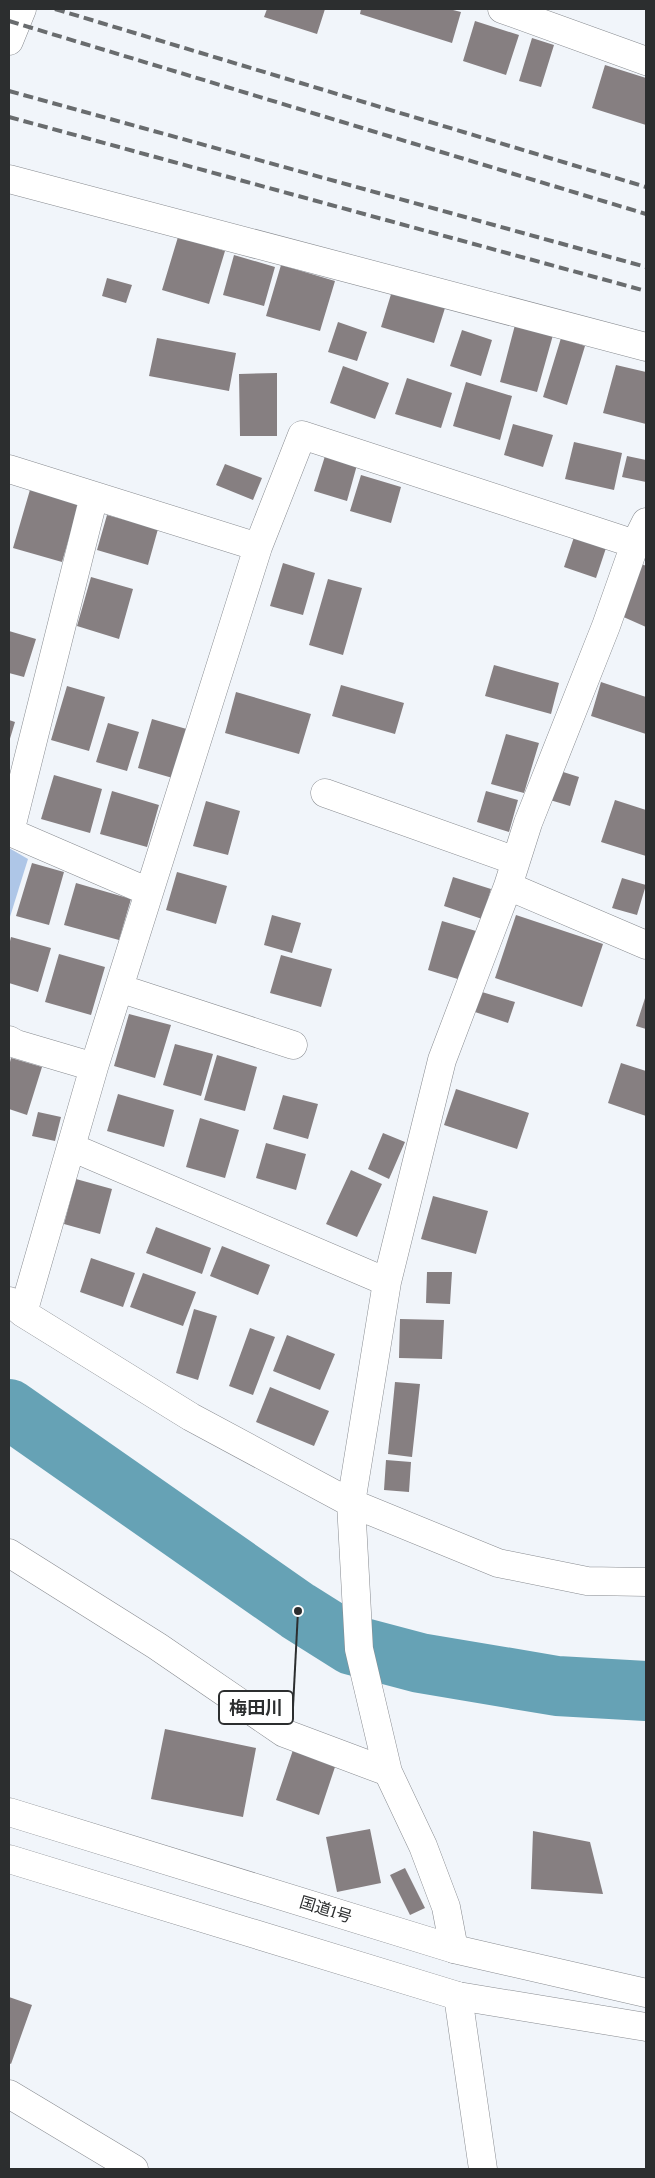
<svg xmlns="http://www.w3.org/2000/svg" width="655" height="2178" viewBox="0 0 655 2178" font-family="Lora,'Noto Sans JP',serif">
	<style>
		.green { fill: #aec6e7 }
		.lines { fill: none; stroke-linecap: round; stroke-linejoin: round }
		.river { stroke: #66a2b5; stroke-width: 60 }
		.building { fill: #867f81 }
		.street-casing { stroke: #888b90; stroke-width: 29 }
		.highway-casing { stroke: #888b90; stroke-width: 29 }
		.street { stroke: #fff; stroke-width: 28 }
		.highway { stroke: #fff; stroke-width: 28 }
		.rail { stroke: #696c6e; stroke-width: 4; stroke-dasharray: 10 5; stroke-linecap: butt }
		.labels { text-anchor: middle; stroke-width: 4; stroke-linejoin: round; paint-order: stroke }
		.street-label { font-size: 16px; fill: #2c2e2f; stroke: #fff }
		.leader { fill: none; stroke: #2c2e2f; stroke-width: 2 }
		.callout-dot { fill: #2c2e2f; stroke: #fff; stroke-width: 2 }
		.callout { fill: #fff; stroke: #2c2e2f; stroke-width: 2 }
		.callout-label { font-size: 18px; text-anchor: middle; font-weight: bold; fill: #2c2e2f }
	</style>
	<rect width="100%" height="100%" fill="#f1f5fa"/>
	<path class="green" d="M9,848L28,859L9,920Z"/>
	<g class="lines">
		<path class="river" d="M9,1409L298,1611L352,1645L420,1663L557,1686L646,1691"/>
	</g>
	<path class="building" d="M267,9H325L317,34L264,17Z
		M361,9H449L461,12L452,43L360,14Z
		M475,21L519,35L506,75L463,61Z
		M532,38L554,45L541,87L519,81Z
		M605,65L646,78V125L592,108Z
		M178,237L225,251L209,304L162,290Z
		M234,255L275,267L264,306L223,295Z
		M281,265L335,281L320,331L266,316Z
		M107,278L132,285L126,303L102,296Z
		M392,291L445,308L434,343L381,327Z
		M338,322L367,332L357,361L328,352Z
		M515,325L553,335L537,392L500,382Z
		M462,330L492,340L481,376L450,366Z
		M157,338L236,353L229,391L149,376Z
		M561,338L585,346L567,405L543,397Z
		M616,365L646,372V424L603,413Z
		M343,366L389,383L375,419L330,403Z
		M277,373V436H240L239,374Z
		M407,378L452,393L441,428L395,414Z
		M466,382L512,396L500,440L453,426Z
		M513,424L553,435L543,467L504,455Z
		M574,442L622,453L614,490L565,479Z
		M325,456L357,465L347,501L314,491Z
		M627,456L646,460V482L622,477Z
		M225,464L262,478L253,500L216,485Z
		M361,475L401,487L391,523L350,511Z
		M32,483L81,497L62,562L13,548Z
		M107,515L158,529L148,565L97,550Z
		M574,537L606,548L596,578L564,567Z
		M283,563L315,573L303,615L270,606Z
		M642,564L646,566V627L619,615Z
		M91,577L133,589L119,639L77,626Z
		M328,579L362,588L343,655L309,645Z
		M9,631L36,639L24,677L9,673Z
		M494,665L559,683L551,714L485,696Z
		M601,682L646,697V734L591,716Z
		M341,685L404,703L395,734L332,716Z
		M67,686L105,697L89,751L51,740Z
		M236,692L311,714L299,754L225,733Z
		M152,719L190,730L176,779L138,768Z
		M9,720L15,722L9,742Z
		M108,723L139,732L127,771L96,762Z
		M506,734L539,743L524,793L491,784Z
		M560,771L579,777L570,806L550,800Z
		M54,775L102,789L90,833L41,819Z
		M112,791L159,805L147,847L100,834Z
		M486,791L518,800L509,832L477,822Z
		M615,800L646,810V856L601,842Z
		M206,801L240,811L228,855L193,846Z
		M32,863L64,872L49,925L16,916Z
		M177,872L227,886L216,924L166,910Z
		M453,877L491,889L482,919L444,906Z
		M622,878L646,885L637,915L612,908Z
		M76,883L131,899L119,940L64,925Z
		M272,915L301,923L292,953L264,945Z
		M516,915L603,944L582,1007L495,978Z
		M442,921L476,931L461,980L428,970Z
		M11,937L51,948L38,992L9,983V945Z
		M59,954L105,967L91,1015L45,1002Z
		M281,955L332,969L321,1007L270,993Z
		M482,992L515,1002L508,1023L475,1012Z
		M646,995V1029L636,1026Z
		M129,1014L171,1025L155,1078L114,1066Z
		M175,1044L213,1054L201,1096L163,1085Z
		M217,1055L257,1067L245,1111L204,1100Z
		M11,1058L42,1067L27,1115L9,1109V1066Z
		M621,1063L646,1071V1116L608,1103Z
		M456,1089L529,1113L517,1149L444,1125Z
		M118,1094L174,1110L164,1147L107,1131Z
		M283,1095L318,1104L308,1139L273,1129Z
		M38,1112L61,1117L55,1141L32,1136Z
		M200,1118L239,1130L225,1178L186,1167Z
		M383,1133L405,1142L389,1179L368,1169Z
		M266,1143L306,1154L296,1190L256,1178Z
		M351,1170L382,1184L357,1237L326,1224Z
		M76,1179L112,1189L100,1234L64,1224Z
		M433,1196L488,1211L476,1254L421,1239Z
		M156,1227L211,1248L202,1274L146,1253Z
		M222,1246L270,1265L258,1295L210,1276Z
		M91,1258L135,1273L123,1307L80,1292Z
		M427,1272H452L450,1304L426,1303Z
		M143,1273L196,1292L183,1326L130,1307Z
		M194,1309L217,1316L198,1380L176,1373Z
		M400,1319L444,1320L442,1359L399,1358Z
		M250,1328L275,1337L253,1395L229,1386Z
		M287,1335L335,1354L320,1390L273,1371Z
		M395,1382L420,1384L412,1457L388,1454Z
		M270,1387L329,1411L314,1446L256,1422Z
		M386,1460L411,1462L409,1492L384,1490Z
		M165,1729L256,1748L243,1817L151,1799Z
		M293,1750L336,1764L319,1815L276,1800Z
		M370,1829L381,1883L337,1892L326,1837Z
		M533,1831L590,1842L603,1894L531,1889Z
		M405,1868L425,1908L410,1915L390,1875Z
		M9,1997L32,2005L11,2064L9,2063Z"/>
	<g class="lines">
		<g class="street-casing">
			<path id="street" d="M502,9L646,61
				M9,41L22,9
				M9,179L646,347
				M9,469L258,547
				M94,496L10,832L149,892
				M325,793L516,861
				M508,886L646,945
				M119,988L293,1045
				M9,1040L16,1044L94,1067
				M71,1147L387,1282
				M9,1301L23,1313L191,1417L351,1503L498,1563L587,1581L646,1582
				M23,1313L94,1067L258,547L302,435L635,544
				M9,1553L157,1646L284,1733L388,1772
				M454,1949L446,1907L423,1846L388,1772L359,1649L351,1503L387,1282L442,1060L508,886L528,823L606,626L635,544L646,522
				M458,1996L483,2169
				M9,2094L134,2169"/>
		</g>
		<g class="highway-casing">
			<path id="highway" d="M9,1812L454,1949L646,1993
				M9,1859L458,1996L646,2027"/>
		</g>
		<use href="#street" class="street"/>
		<use href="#highway" class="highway"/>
		<path class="rail" d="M55,9L646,187
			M9,21L646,214
			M9,91L646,267
			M9,117L646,291"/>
	</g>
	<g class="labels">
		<g class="street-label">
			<text transform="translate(326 1909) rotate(17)" y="6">国道1号</text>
		</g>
	</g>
	<path class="leader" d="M298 1611L293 1707"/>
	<circle class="callout-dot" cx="298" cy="1611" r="5"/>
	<rect class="callout" x="219" y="1691" width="74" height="33" rx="5"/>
	<g class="callout-label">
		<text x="256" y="1714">梅田川</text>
	</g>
	<rect width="655" height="2178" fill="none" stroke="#2c2e2f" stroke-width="20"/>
</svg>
